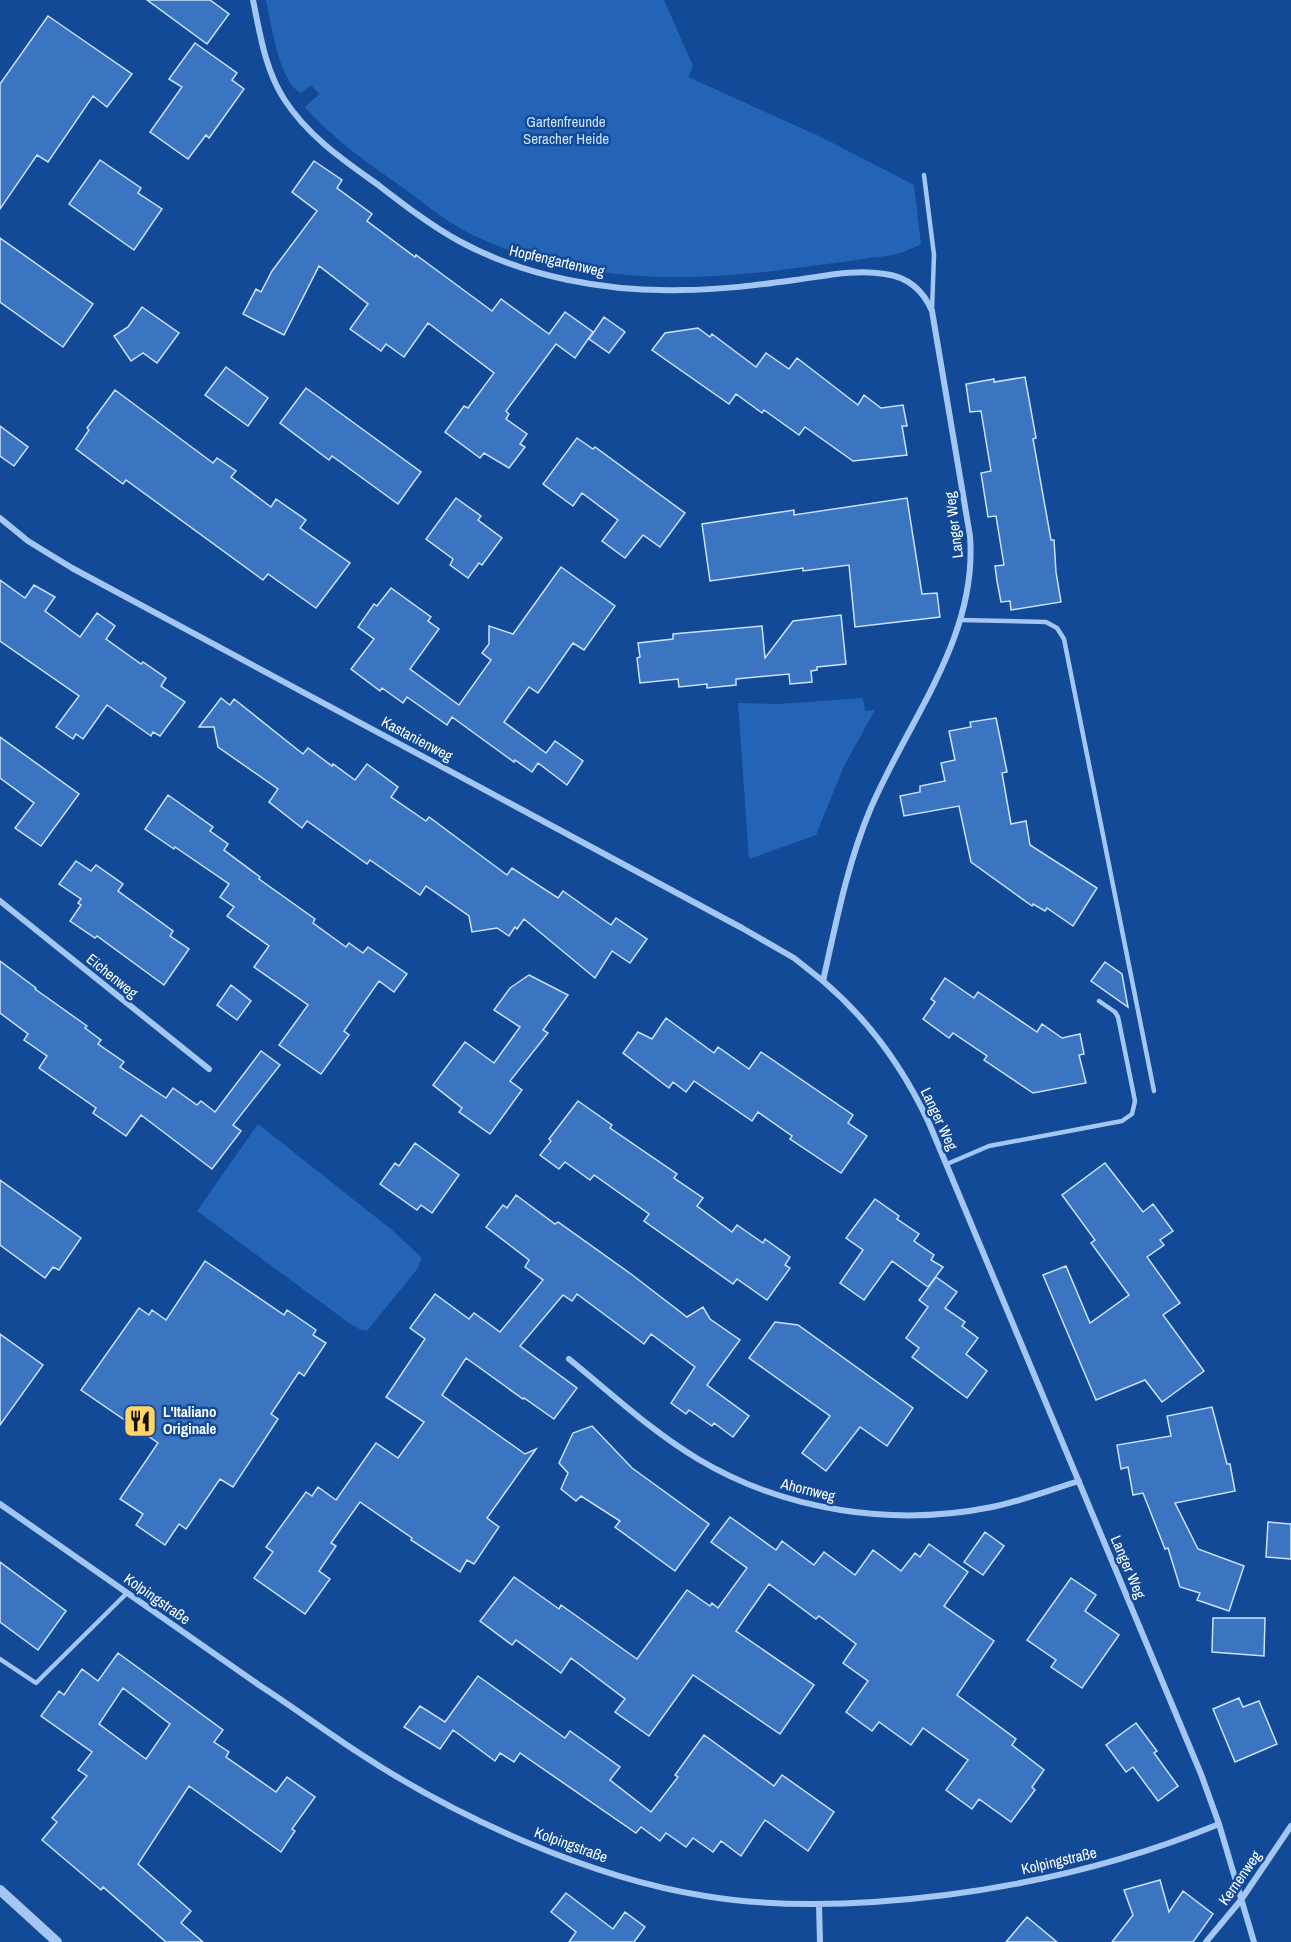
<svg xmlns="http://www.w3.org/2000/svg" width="1291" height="1942" viewBox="0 0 1291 1942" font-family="'Archivo Narrow',sans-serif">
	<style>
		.green { fill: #2464b6 }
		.building { fill: #3b74c0; stroke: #cbe1fd; stroke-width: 1.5; fill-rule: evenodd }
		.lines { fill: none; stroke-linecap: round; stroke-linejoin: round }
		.service { stroke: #a3c6f3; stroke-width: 4.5 }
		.minor { stroke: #a3c6f3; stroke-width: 6 }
		.tertiary { stroke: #a3c6f3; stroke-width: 10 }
		.labels { text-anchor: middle; stroke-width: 5; stroke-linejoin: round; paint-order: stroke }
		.park-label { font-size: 15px; fill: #cbe1fd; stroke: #124a97 }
		.street-label { font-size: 15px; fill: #fff; stroke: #124a97 }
		.poi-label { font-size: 15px; font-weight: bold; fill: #fff; stroke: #124a97; text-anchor: start }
	</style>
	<rect width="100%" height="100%" fill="#124a97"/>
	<path class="green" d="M266,0H664L693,66L688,77L821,137L914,185L921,244C913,248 904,252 896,254C886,257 874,257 864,259C842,262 819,265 796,268C686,283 569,284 467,232C443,219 421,201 399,185C365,161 333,139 305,107L319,94L311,85L301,93C279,83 271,22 266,0Z
		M863,698L865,711L875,710L844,766L816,835L749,859L738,703L778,704Z
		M258,1124L392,1230L420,1256L421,1259L418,1268L367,1331L361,1330L349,1323L197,1211Z"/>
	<path class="building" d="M147,0H210L229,14L207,44Z
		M48,16L132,74L107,107L93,96L48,162L37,155L0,209V84Z
		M195,43L237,73L232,80L244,89L209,138L206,135L188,159L150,132L182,87L169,79Z
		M100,160L141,188L138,193L162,209L134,250L69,204Z
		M314,161L342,180L337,188L372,214L367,221L415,257L416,255L492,311L501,299L549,334L565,312L593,332L575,358L556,344L506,411L509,414L506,419L527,434L520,444L525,447L509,468L484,453L480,458L445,432L464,406L468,408L494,373L428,323L404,357L386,344L381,351L350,329L368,304L319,266L284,335L243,314L256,289L261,292L272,271L317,211L292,192Z
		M0,238L93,304L63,347L0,302Z
		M142,307L179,333L157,363L143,353L131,361L114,336L128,327Z
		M604,317L625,332L609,353L589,339Z
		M698,328L710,337L712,334L756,367L766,353L789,369L797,358L858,405L864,395L881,408L903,405L907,426H902L907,455L853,461L805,427L799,435L764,410L762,413L736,394L729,404L652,350L665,333Z
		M226,367L268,398L248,426L205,395Z
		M1025,377L1036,438L1033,439L1051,540H1054L1056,572L1061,602L1011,610L1010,601L1001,602L997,581L995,566L1004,565L996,516L988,517L985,498L981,473L991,471L981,411L970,412L966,384L994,379V382Z
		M306,388L421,472L398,504L332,456L329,460L280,423Z
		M115,390L213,463L217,458L236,471L231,477L271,507L276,499L306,520L300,528L350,563L316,608L268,574L263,580L126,480L123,484L76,449L89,430L87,428Z
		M0,426L28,447L14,466L0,456Z
		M577,438L593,449L595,447L685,513L660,547L643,535L625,558L602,541L618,520L582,493L573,506L543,484Z
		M456,498L481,516L478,520L502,538L482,565L479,563L468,578L450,565L453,559L426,539Z
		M907,498L922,594L937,593L940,617L855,627L849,565L803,571V568L710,581L702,524L794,510V515Z
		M561,567L615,606L584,650L573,643L538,693L529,687L504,722L546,753L555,741L583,761L567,785L538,763L532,772L515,760L514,762L452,717L447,725L407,697L403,703L382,688L380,691L351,669L374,639L358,627L374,604L377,606L391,588L431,617L428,621L439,629L410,669L459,705L491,660L482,653L489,644V626L513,634Z
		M0,580L25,598L34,585L55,597L45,611L80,637L97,613L115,626L106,639L141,664L143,662L166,678L161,686L185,702L160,736L153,732L151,736L107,705L83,739L76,734L73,739L56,727L79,696L0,641Z
		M841,615L846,664L817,667V670L811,671L812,682L790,684L789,674L736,679V685L707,688V684L679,687L678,679L640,683L637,658L640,657L638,643L673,639V634L762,626L765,658L793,621Z
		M221,698L230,705L234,699L303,754L308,748L332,766L333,764L355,780L367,764L398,787L391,797L426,821L429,817L507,875L512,868L558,898L563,891L611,925L616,918L647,939L630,963L612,951L595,978L524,919L517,929L515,927L509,936L497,928L472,932L469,916L426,886L420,895L370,860L367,864L307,821L302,828L269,802L278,789L218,747L214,727H199Z
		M996,718L1007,772L1002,773L1011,824L1026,821L1030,845L1097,888L1073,926L1047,908L1045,911L1033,904L1032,906L971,862L959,806L904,816L900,796L920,792V786L945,781L941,763L955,760L949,731L971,727L970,722Z
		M0,737L79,794L41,846L15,828L34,803L0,778Z
		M168,795L213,827L210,831L228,844L224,850L260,877L259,879L315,919L313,923L346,947L349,943L363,953L368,947L407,974L394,992L379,981L344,1031L349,1035L321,1074L279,1045L308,1005L254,967L269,946L227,916L234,907L220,897L229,884L175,847L174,849L145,829Z
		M76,861L91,871L96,865L123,884L118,891L173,931L170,936L189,949L164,985L97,936L95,938L70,921L81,905L78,903L81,899L59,884Z
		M0,961L36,988L35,989L87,1026L85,1028L101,1040L98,1044L124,1062L120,1067L166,1098L173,1088L197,1105L201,1101L215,1112L261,1051L280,1065L233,1125L241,1131L212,1169L141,1115L126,1136L93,1113L96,1108L39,1068L47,1056L24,1040L28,1034L0,1013Z
		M1105,962L1122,974L1128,1007L1091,981Z
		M529,975L568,995L543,1030L548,1033L510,1081L522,1090L490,1134L459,1112L462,1108L433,1085L465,1042L494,1063L520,1027L494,1010L510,988Z
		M945,978L974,998L978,992L1037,1032L1042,1024L1062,1038L1080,1034L1084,1054L1079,1055L1086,1083L1033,1093L984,1060L987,1056L953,1033L949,1038L923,1019L935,1002L931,999Z
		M231,985L251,1001L237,1020L217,1005Z
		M666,1018L714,1053L718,1047L749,1069L761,1052L853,1115L848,1123L867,1136L841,1173L790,1139L792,1136L758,1112L752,1121L694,1081L686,1092L673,1082L669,1088L623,1053L638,1032L652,1039Z
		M578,1101L612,1125L610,1128L677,1174L674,1178L703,1198L697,1206L732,1232L737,1225L763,1243L765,1239L790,1257L785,1265L790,1268L767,1300L737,1279L733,1284L644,1221L649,1214L594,1175L590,1180L565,1162L559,1169L540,1155L551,1141L549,1139Z
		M415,1143L459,1175L432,1213L421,1205L417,1210L380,1184L395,1163L399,1166Z
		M1105,1163L1143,1212L1153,1204L1173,1231L1160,1240L1164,1245L1147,1257L1180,1303L1163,1315L1204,1371L1162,1402L1145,1380L1096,1400L1043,1275L1066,1266L1090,1323L1129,1295L1091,1243L1095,1240L1062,1195Z
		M0,1180L81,1238L59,1270L53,1267L45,1278L0,1245Z
		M516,1195L555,1224L558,1222L631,1274L687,1317L703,1307L710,1319L740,1340L707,1385L749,1416L733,1437L714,1423L712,1426L689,1410L686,1414L671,1403L695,1367L651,1334L644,1344L577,1294L572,1301L563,1295L520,1346L577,1388L554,1419L524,1398L523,1399L466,1358L442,1395L525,1454L536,1449L487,1518L499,1527L474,1564L467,1560L460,1572L411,1540L412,1538L360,1502L331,1543L336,1546L319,1571L330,1579L305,1614L254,1578L273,1552L266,1547L306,1492L312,1496L318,1487L336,1500L376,1443L398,1458L424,1422L386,1397L425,1339L410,1328L435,1294L469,1319L474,1313L500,1332L543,1280L525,1267L529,1260L486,1227L503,1205L507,1208Z
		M875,1199L899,1216L897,1219L919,1234L914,1241L934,1255L931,1260L943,1267L928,1287L892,1261L864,1300L840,1283L863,1250L846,1238Z
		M205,1261L284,1315L287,1310L316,1330L313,1335L326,1343L304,1376L299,1372L271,1414L278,1419L233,1487L220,1479L186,1529L179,1524L165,1545L136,1525L143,1514L120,1499L158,1443L81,1390L139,1308L149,1315L152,1310L166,1320Z
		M936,1277L957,1292L945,1308L965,1322L962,1326L978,1338L966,1354L987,1371L967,1398L912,1357L919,1348L906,1338L928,1307L919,1300Z
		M775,1322L798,1325L913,1408L887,1446L860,1427L826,1471L802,1453L830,1416L749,1358Z
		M0,1334L43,1365L0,1425Z
		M1212,1407L1227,1464H1230L1235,1491L1175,1503L1198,1549L1244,1566L1229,1611L1197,1600L1200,1593L1180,1587L1168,1548L1165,1549L1143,1493L1133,1495L1128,1467L1121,1469L1117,1445L1171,1436L1167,1416Z
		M592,1426L632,1468L709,1524L675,1571L615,1527L620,1521L581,1496L576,1501L561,1489L568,1473L559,1463L573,1433Z
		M730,1517L776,1550L782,1541L814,1565L824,1552L855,1575L873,1550L901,1571L915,1553L920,1557L929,1544L968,1572L944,1606L994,1641L957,1695L1016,1739L1012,1745L1044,1770L1032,1787L1035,1790L1011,1822L979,1799L972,1809L946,1790L968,1760L923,1728L911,1745L879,1722L872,1731L846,1712L868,1681L843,1663L856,1644L819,1616L816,1619L769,1584L736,1631L814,1685L780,1734L693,1675L649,1736L615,1712L625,1699L571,1658L561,1673L516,1640L512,1645L480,1621L514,1577L559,1609L561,1605L637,1659L687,1590L710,1606L712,1603L718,1608L747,1568L711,1542Z
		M1268,1522L1291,1524V1559L1266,1557Z
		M985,1532L1004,1546L983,1575L964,1562Z
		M0,1562L66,1611L38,1650L0,1622Z
		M1071,1578L1096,1595L1085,1611L1119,1635L1082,1688L1051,1667L1056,1660L1027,1640Z
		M1213,1618H1265L1264,1656L1212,1652Z
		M118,1653L223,1730L214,1742L229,1752L226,1757L276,1792L287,1777L315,1797L292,1829L295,1831L281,1852L189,1786L138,1864L191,1911L181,1923L203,1942H166L103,1887L101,1890L42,1840L57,1822L52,1818L87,1776L78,1770L92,1752L41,1716L59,1691L64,1695L82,1669L98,1681ZM123,1688L170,1724L146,1759L99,1724Z
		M478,1676L565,1738L570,1731L620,1767L610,1780L651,1812L678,1777L675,1775L704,1735L774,1786L782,1775L834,1812L808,1851L765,1820L741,1856L721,1841L713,1852L693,1838L686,1847L666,1833L660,1841L641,1827L636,1833L520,1753L514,1762L500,1753L495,1761L453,1730L440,1749L404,1727L420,1706L445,1722Z
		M1239,1698L1243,1707L1259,1701L1277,1744L1235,1762L1213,1709Z
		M1136,1723L1157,1751L1154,1753L1178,1786L1158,1801L1133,1767L1126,1772L1106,1745Z
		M1160,1880L1169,1912L1183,1891L1213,1914L1193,1942H1112L1133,1915L1124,1890Z
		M566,1893L613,1929L625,1912L645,1927L634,1942H569L576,1932L551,1912Z
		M1027,1917L1057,1942H1006Z"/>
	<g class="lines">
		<path class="service" d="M924,175L934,255L932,310
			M961,620L1046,622L1057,628L1064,639L1154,1091
			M947,1164L989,1146L1122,1121L1132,1114L1135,1101L1118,1017L1115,1012L1099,1001
			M0,1659L36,1683L127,1593"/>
		<path class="minor" d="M253,0C260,34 265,69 284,99C308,136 342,159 377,184C403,204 430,225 459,241C525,277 607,292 682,290C720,290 758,285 795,280C825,276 855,269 885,274C908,277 923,290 932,311L970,536C978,638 908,720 870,810C847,865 836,923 823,981C870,1021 903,1067 929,1123L1201,1774L1219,1824L1254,1942
			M0,518L28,541L72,568L742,928L794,958L823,981
			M0,901L209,1069
			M569,1359C611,1393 651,1431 698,1459C785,1511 893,1527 992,1507C1022,1501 1050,1490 1079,1481
			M0,1504C87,1564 172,1625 259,1685C293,1707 325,1731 359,1753C456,1817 590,1878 705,1896C784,1909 866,1905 946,1895C1039,1883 1132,1860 1219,1824
			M819,1904L820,1942
			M1206,1942L1241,1900L1291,1826"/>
		<path class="tertiary" d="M0,1890L57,1942"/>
	</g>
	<defs>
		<g id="restaurant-square" transform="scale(1.725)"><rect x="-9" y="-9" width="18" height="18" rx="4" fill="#ffd565" stroke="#124a97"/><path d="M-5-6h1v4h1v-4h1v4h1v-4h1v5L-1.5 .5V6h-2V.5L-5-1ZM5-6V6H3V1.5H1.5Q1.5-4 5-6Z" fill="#111"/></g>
	</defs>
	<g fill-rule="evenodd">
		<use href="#restaurant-square" x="140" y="1421"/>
	</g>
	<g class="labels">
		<g class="park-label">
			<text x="566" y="127">Gartenfreunde<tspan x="566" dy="17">Seracher Heide</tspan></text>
		</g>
		<g class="street-label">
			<text transform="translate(557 261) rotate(13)" y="5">Hopfengartenweg</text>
			<text transform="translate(954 525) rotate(-97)" y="5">Langer Weg</text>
			<text transform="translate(417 739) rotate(28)" y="5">Kastanienweg</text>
			<text transform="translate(112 976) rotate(39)" y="5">Eichenweg</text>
			<text transform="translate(939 1119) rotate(65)" y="5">Langer Weg</text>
			<text transform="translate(808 1490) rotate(14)" y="5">Ahornweg</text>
			<text transform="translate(1128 1567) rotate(67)" y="5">Langer Weg</text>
			<text transform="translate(157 1599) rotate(35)" y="5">Kolpingstraße</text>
			<text transform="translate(571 1845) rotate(20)" y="5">Kolpingstraße</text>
			<text transform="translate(1059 1861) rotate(-13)" y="5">Kolpingstraße</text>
			<text transform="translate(1240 1878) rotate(-55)" y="5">Kernenweg</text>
		</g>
		<g class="poi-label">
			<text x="163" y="1417">L'Italiano<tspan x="163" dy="17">Originale</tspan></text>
		</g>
	</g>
</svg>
